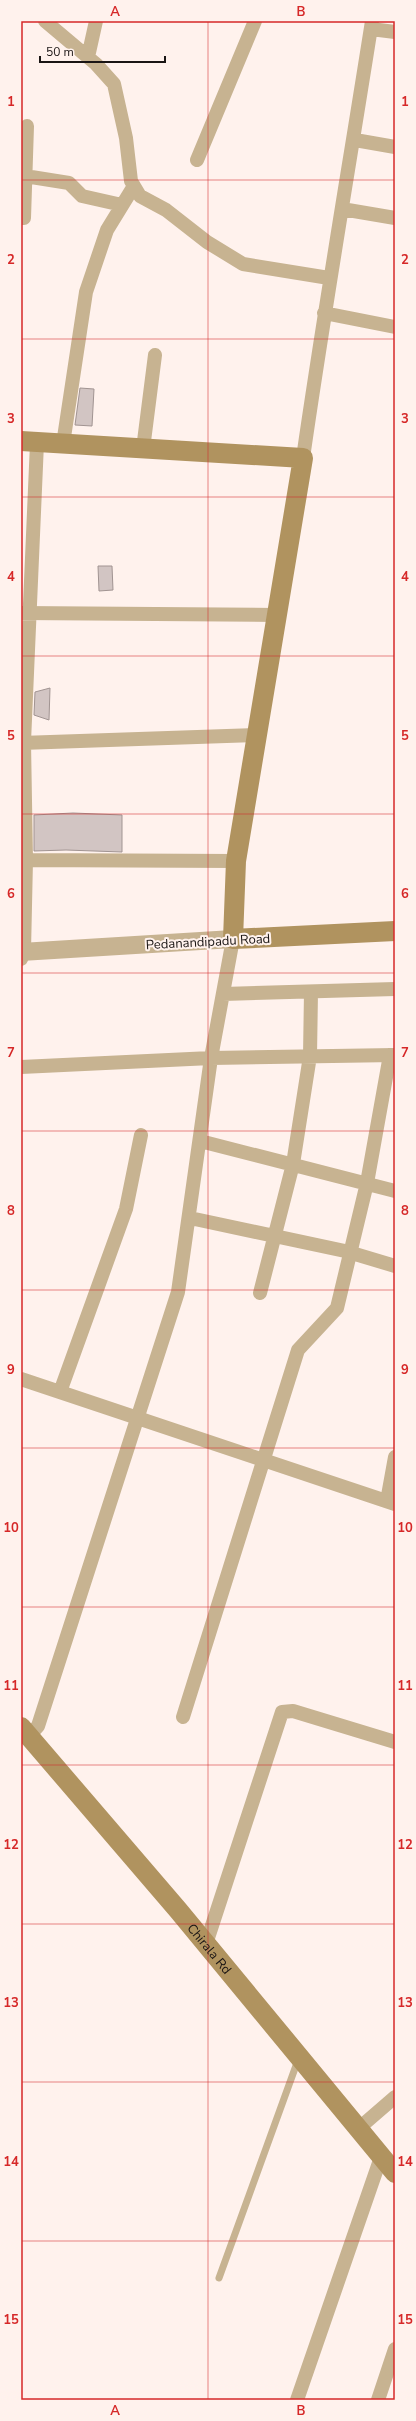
<svg xmlns="http://www.w3.org/2000/svg" width="416" height="2421" viewBox="0 0 416 2421" font-family="'Nunito Sans',sans-serif">
	<style>
		.building { fill: #d2c5c3; stroke: #a19492 }
		.lines { fill: none; stroke-linecap: round; stroke-linejoin: round }
		.service { stroke: #c7b391; stroke-width: 7 }
		.minor { stroke: #c7b391; stroke-width: 14 }
		.tertiary { stroke: #c7b391; stroke-width: 18 }
		.secondary { stroke: #b0935f; stroke-width: 20 }
		.grid { fill: none; stroke: #d62828; stroke-width: 1; stroke-opacity: 0.55 }
		.labels { text-anchor: middle; stroke-width: 4; stroke-linejoin: round; paint-order: stroke }
		.street-label { font-size: 13px; fill: #1a1514; stroke: #fff2ed }
		.neatline { fill: none; stroke: #d62828; stroke-width: 1.5 }
		.grid-label { font-size: 13px; text-anchor: middle; font-weight: bold; fill: #d62828 }
	</style>
	<rect width="100%" height="100%" fill="#fff2ed"/>
	<path class="building" d="M80,388L94,389L92,426L75,425Z
		M98,566H112L113,590L99,591Z
		M50,688L49,720L34,715L35,692Z
		M73,813L122,815V852L66,850L34,851V815Z"/>
	<g class="lines">
		<path class="service" d="M219,2278L298,2060"/>
		<path class="minor" d="M45,21L96,64L114,84L126,138L131,181L140,196L166,210L207,242L243,264L329,278
			M371,29L395,32
			M88,57L96,21
			M355,140L395,147
			M197,160L255,21
			M25,176L69,183L82,196L122,205
			M342,209L395,218
			M21,218H24L27,126
			M324,313L395,327
			M63,444L86,292L107,230L134,186
			M143,449L155,355
			M303,458C324,312 349,167 372,21
			M21,613L277,615
			M21,743L257,735
			M21,860L236,861
			M21,959L24,951L26,860L24,742L37,443
			M223,994L395,989
			M21,1067L211,1058L395,1055
			M200,1141L395,1191
			M190,1218L345,1251L395,1266
			M260,1293L293,1164L310,1056L311,992
			M21,1379L395,1504
			M60,1392L126,1209L141,1135
			M387,1501L395,1457
			M183,1717L298,1350L337,1308L367,1183L390,1055
			M29,1736L38,1726L178,1292L211,1058L233,939
			M206,1944L282,1712L293,1711L395,1742
			M358,2129L395,2097
			M297,2400L381,2157
			M378,2400L395,2349"/>
		<path class="tertiary" d="M21,952L233,939"/>
		<g class="secondary">
			<path d="M21,441L303,458L236,861L233,939L395,931"/>
			<path id="s1" d="M21,1727L178,1910L395,2173"/>
		</g>
	</g>
	<path class="grid" d="M208,21V2400M21,180H395M21,339H395M21,497H395M21,656H395M21,814H395M21,973H395M21,1131H395M21,1290H395M21,1448H395M21,1607H395M21,1765H395M21,1924H395M21,2082H395M21,2241H395"/>
	<g class="labels">
		<g class="street-label">
			<text transform="translate(208 941) rotate(-3)" y="5">Pedanandipadu Road</text>
			<text dy="5" stroke="none"><textPath href="#s1" startOffset="291">Chirala Rd</textPath></text>
		</g>
	</g>
	<rect width="416" height="2421" fill="none" stroke="#fff2ed" stroke-width="44"/>
	<path d="M40 56v6h125v-6" fill="none" stroke="#1a1514" stroke-width="2"/>
	<text x="46" y="56" font-size="12" fill="#1a1514" stroke="#fff2ed" stroke-width="3" paint-order="stroke">50 m</text>
	<rect x="22" y="22" width="372" height="2377" class="neatline"/>
	<g class="grid-label">
		<text x="115" y="16">A</text>
		<text x="301" y="16">B</text>
		<text x="11" y="106">1</text>
		<text x="405" y="106">1</text>
		<text x="11" y="264">2</text>
		<text x="405" y="264">2</text>
		<text x="11" y="423">3</text>
		<text x="405" y="423">3</text>
		<text x="11" y="581">4</text>
		<text x="405" y="581">4</text>
		<text x="11" y="740">5</text>
		<text x="405" y="740">5</text>
		<text x="11" y="898">6</text>
		<text x="405" y="898">6</text>
		<text x="11" y="1057">7</text>
		<text x="405" y="1057">7</text>
		<text x="11" y="1215">8</text>
		<text x="405" y="1215">8</text>
		<text x="11" y="1374">9</text>
		<text x="405" y="1374">9</text>
		<text x="11" y="1532">10</text>
		<text x="405" y="1532">10</text>
		<text x="11" y="1690">11</text>
		<text x="405" y="1690">11</text>
		<text x="11" y="1849">12</text>
		<text x="405" y="1849">12</text>
		<text x="11" y="2007">13</text>
		<text x="405" y="2007">13</text>
		<text x="11" y="2166">14</text>
		<text x="405" y="2166">14</text>
		<text x="11" y="2324">15</text>
		<text x="405" y="2324">15</text>
		<text x="115" y="2415">A</text>
		<text x="301" y="2415">B</text>
	</g>
</svg>
